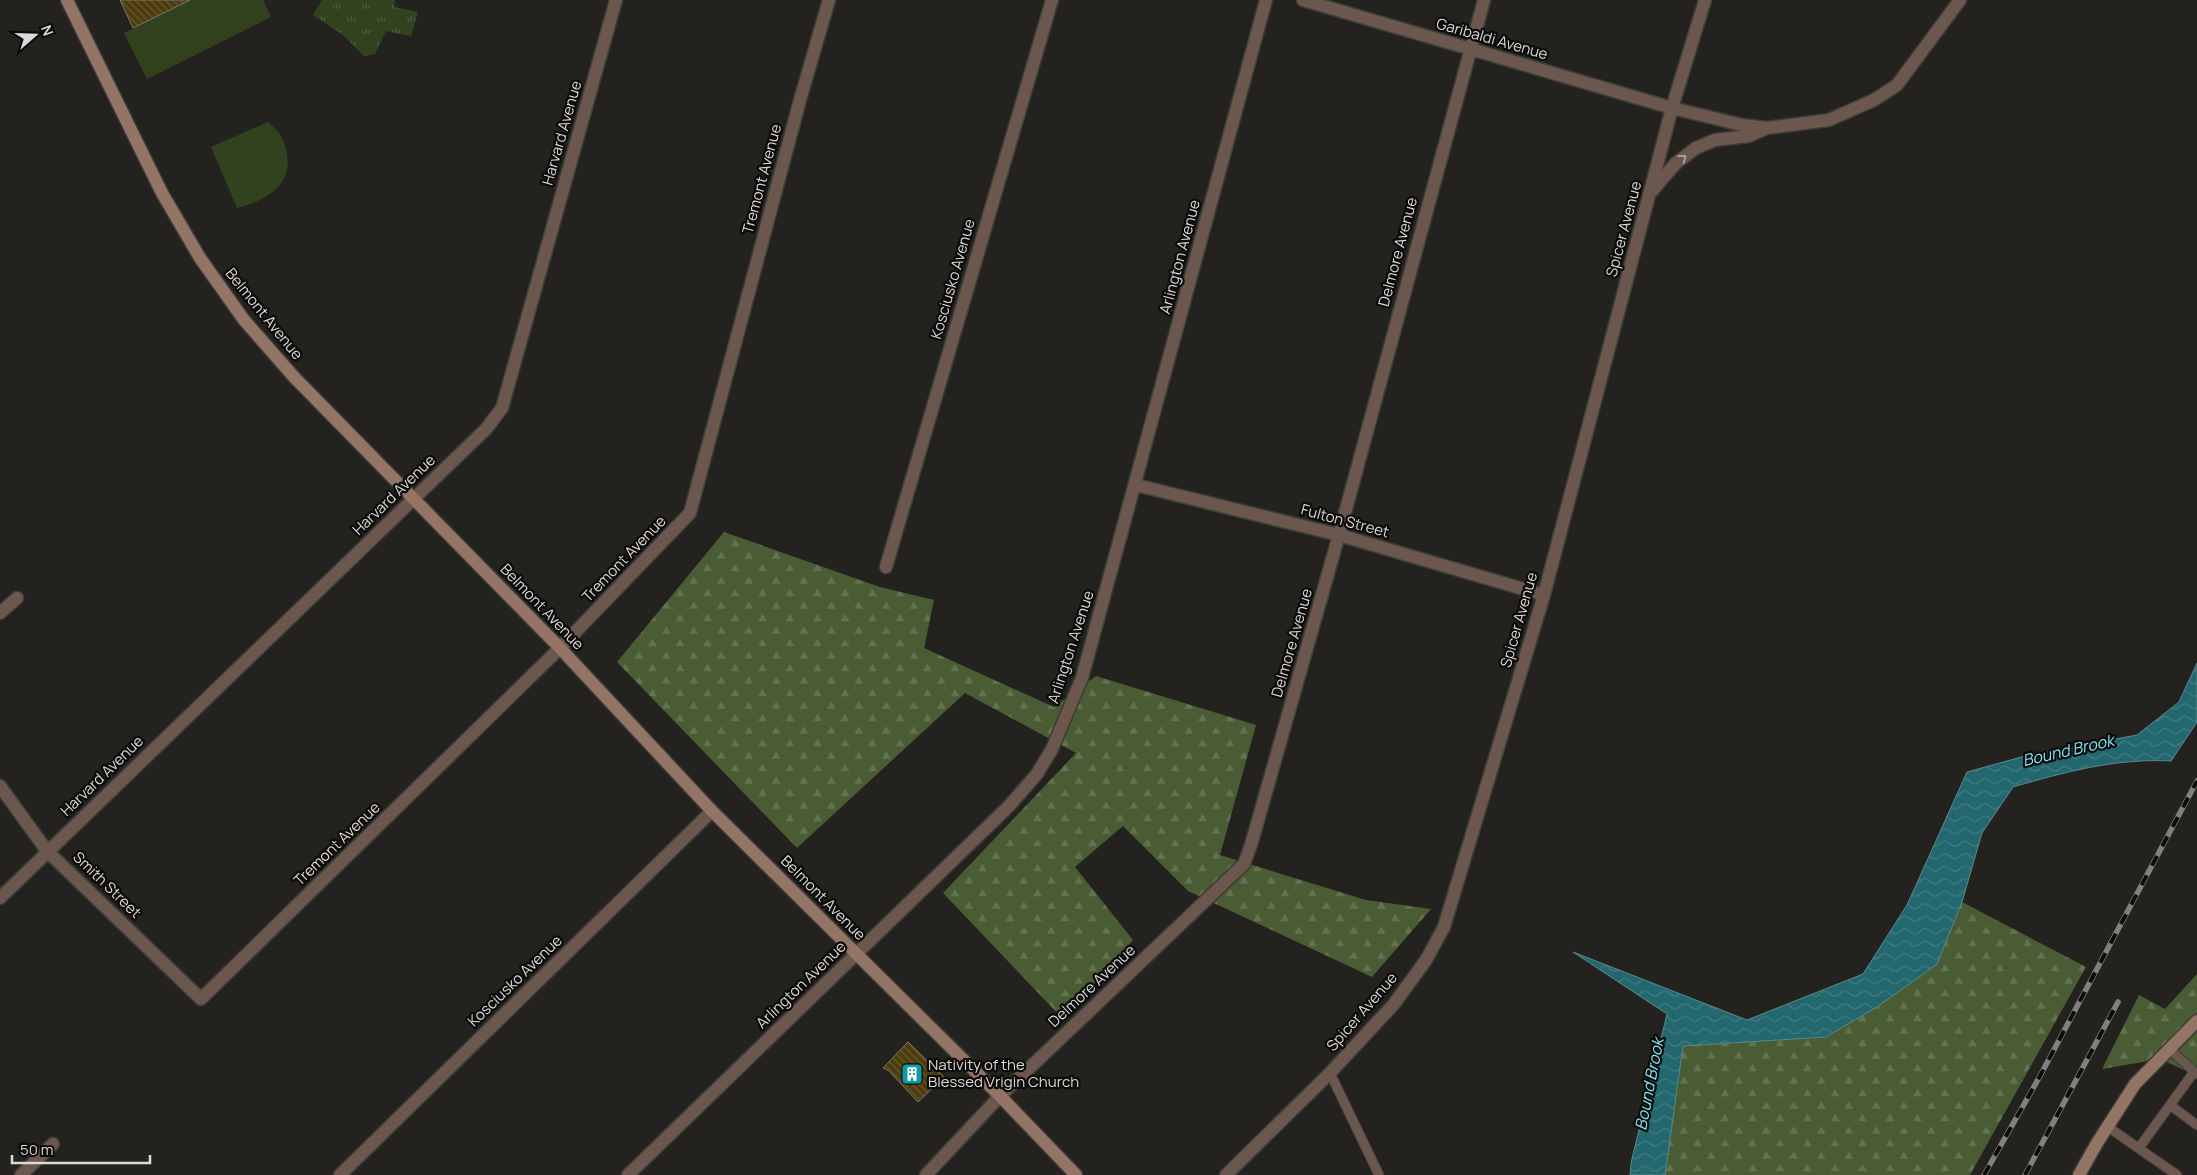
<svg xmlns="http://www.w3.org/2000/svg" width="2197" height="1175" viewBox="0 0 2197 1175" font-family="Manrope,sans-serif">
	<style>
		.green { fill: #32421e }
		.forest { fill: url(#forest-firs) }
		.park { fill: url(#park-tufts) }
		.water { fill: url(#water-waves); stroke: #5a8a8e }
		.building { fill: url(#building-back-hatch); stroke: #797875 }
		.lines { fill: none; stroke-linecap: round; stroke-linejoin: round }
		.lane-casing { stroke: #3d3c39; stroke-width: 11 }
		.street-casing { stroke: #3d3c39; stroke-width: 15 }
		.secondary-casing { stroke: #3d3c39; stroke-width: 15 }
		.lane { stroke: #6b574d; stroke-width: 9 }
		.street { stroke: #6b574d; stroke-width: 12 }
		.secondary { stroke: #947465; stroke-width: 12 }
		.rail-casing { stroke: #81807e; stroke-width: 5.5 }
		.rail { stroke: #0c0b0a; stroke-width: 4; stroke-dasharray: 11; stroke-linecap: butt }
		.oneway { stroke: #a99f99 }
		.labels { text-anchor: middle; stroke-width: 4.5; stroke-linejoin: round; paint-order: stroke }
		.street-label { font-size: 15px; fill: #dbdad8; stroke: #0c0b0a }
		.poi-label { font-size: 15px; fill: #dbdad8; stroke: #0c0b0a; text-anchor: start }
		.water-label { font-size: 16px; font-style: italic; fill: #81e8f4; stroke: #0c0b0a }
	</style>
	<defs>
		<pattern id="forest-firs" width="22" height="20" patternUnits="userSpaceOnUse" patternTransform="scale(1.25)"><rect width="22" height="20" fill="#495c33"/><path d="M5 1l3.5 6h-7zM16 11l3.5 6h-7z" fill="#637350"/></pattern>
		<pattern id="park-tufts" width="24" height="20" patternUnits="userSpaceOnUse" patternTransform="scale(1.25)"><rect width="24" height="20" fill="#32421e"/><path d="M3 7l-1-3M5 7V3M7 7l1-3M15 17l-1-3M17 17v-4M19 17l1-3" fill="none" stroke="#4f5d3e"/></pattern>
		<pattern id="water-waves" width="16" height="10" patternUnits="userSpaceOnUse" patternTransform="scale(1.25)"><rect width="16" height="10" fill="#23676f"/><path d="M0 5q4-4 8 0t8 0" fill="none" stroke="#427c83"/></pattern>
		<pattern id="building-back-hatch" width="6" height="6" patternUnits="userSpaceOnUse" patternTransform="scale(1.25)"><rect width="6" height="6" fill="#4d3c0b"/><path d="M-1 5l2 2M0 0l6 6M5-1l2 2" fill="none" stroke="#66582e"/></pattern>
	</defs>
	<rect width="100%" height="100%" fill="#23221f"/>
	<path class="green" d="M190,0H263L271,17L147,79L124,33Z
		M268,122C272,127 279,131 281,136C301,177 274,199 237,208L211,147Z"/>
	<path class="forest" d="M724,532L880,587L934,600L924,648L1054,707L1096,676L1256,725L1220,855L1366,900L1431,909L1372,977L1188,891L1123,826L1075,867L1133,940L1063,1019L943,893L1076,753L965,693L797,848L617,662Z
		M1962,902L2086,967L1970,1175H1665L1683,1046L1826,1037L1937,964Z
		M2197,974V1076L2160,1059L2102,1069L2139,995L2165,1009Z"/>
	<path class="park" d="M322,0H395L394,7L418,12L411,36L386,31L375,54L364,56L343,35L313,15Z"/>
	<path class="water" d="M2197,663V722L2171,761C2116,758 2065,772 2013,787L1982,833L1962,902L1937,964L1877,1007L1826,1037L1683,1046L1665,1175H1630L1631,1163L1667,1014L1573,952L1747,1020L1863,974L1907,905L1967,772L2025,756L2137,735L2179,702Z"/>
	<path class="building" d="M120,0H190L133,28Z
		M908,1042L944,1077L918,1102L889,1071L883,1068Z"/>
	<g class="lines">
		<g class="lane-casing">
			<path id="lane" d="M2169,1049L2197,1074
				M1330,1073L1379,1175
				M2170,1105L2194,1072
				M2108,1127L2177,1175
				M2139,1148L2170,1105L2197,1125"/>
		</g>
		<g class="street-casing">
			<path id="street" d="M1303,0L1672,108L1742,125L1767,128L1829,120L1874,100L1897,85L1960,0
				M1651,192L1676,163L1696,148L1715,140L1749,136L1767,128
				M1136,485L1339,535L1544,595
				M886,567L1052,0
				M0,613L17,598
				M0,786L47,851L201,999L560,648L690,513L800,100L829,0
				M0,898L486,429L502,408L616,0
				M21,1175L53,1144
				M340,1175L712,811
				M628,1175L1009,806L1037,774L1052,749L1082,678L1266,0
				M926,1175L1000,1096L1244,864L1251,845L1339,535L1484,0
				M1226,1175L1330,1073L1394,1004L1426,960L1444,927L1544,595L1672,108L1705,0"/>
		</g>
		<g class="secondary-casing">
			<path id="secondary" d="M67,0L162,193L200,258L244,320L294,377L560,648L712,811L1000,1096L1076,1175
				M2079,1175L2097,1143L2135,1084L2197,1021"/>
		</g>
		<use href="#lane" class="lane"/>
		<use href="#street" class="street"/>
		<use href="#secondary" class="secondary"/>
		<g class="rail-casing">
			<path id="rail" d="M1984,1175L2040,1076L2197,781
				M2025,1175L2118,1002"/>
		</g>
		<use href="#rail" class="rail"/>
	</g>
	<defs><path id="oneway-chevron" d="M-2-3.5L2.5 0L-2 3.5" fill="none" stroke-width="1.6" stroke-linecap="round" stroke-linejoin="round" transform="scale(1.25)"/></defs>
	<use class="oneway" href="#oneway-chevron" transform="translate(1683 158) rotate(-38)"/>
	<defs>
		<g id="building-square" transform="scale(1.125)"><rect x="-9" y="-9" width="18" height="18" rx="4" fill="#0f9aa8" stroke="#0c0b0a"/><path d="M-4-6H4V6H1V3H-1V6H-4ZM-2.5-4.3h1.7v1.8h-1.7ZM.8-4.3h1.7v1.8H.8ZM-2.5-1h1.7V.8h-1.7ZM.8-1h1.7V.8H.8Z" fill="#fff"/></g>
	</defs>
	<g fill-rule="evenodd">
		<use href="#building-square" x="912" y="1074"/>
	</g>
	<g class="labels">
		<g class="street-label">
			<text transform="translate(1492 39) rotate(16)" y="5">Garibaldi Avenue</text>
			<text transform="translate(562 133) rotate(-74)" y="5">Harvard Avenue</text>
			<text transform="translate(762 179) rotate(-75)" y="5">Tremont Avenue</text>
			<text transform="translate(1624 229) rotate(-75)" y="5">Spicer Avenue</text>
			<text transform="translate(1398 252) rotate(-75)" y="5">Delmore Avenue</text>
			<text transform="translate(1180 257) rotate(-75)" y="5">Arlington Avenue</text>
			<text transform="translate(953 279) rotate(-74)" y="5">Kosciusko Avenue</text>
			<text transform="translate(264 314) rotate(51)" y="5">Belmont Avenue</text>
			<text transform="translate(394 495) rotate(-44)" y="5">Harvard Avenue</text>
			<text transform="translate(1345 521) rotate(15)" y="5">Fulton Street</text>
			<text transform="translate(624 559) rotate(-46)" y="5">Tremont Avenue</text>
			<text transform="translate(542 607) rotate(46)" y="5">Belmont Avenue</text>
			<text transform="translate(1519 620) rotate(-74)" y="5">Spicer Avenue</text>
			<text transform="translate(1292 643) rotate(-74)" y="5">Delmore Avenue</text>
			<text transform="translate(1071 647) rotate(-72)" y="5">Arlington Avenue</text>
			<text transform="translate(102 776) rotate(-44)" y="5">Harvard Avenue</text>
			<text transform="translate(337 844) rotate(-44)" y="5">Tremont Avenue</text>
			<text transform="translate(107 885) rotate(44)" y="5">Smith Street</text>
			<text transform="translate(823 898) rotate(45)" y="5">Belmont Avenue</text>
			<text transform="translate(515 981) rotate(-44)" y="5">Kosciusko Avenue</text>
			<text transform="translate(801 985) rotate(-44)" y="5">Arlington Avenue</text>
			<text transform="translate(1092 986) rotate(-43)" y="5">Delmore Avenue</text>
			<text transform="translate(1362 1012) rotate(-49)" y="5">Spicer Avenue</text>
		</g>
		<g class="poi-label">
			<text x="928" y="1070">Nativity of the<tspan x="928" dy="17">Blessed Vrigin Church</tspan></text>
		</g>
		<g class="water-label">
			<text transform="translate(2068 750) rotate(-13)" y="6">Bound Brook</text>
			<text transform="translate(1649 1084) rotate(-79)" y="6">Bound Brook</text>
		</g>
	</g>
	<g transform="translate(35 35) rotate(70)" stroke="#0c0b0a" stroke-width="4" paint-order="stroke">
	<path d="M0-4L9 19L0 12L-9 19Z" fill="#dbdad8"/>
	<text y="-8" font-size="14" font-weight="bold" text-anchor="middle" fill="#dbdad8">N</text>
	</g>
	<path d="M12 1155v8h138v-8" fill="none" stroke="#dbdad8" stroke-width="2.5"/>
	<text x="20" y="1155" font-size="15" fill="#dbdad8" stroke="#0c0b0a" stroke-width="4" paint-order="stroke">50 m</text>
</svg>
